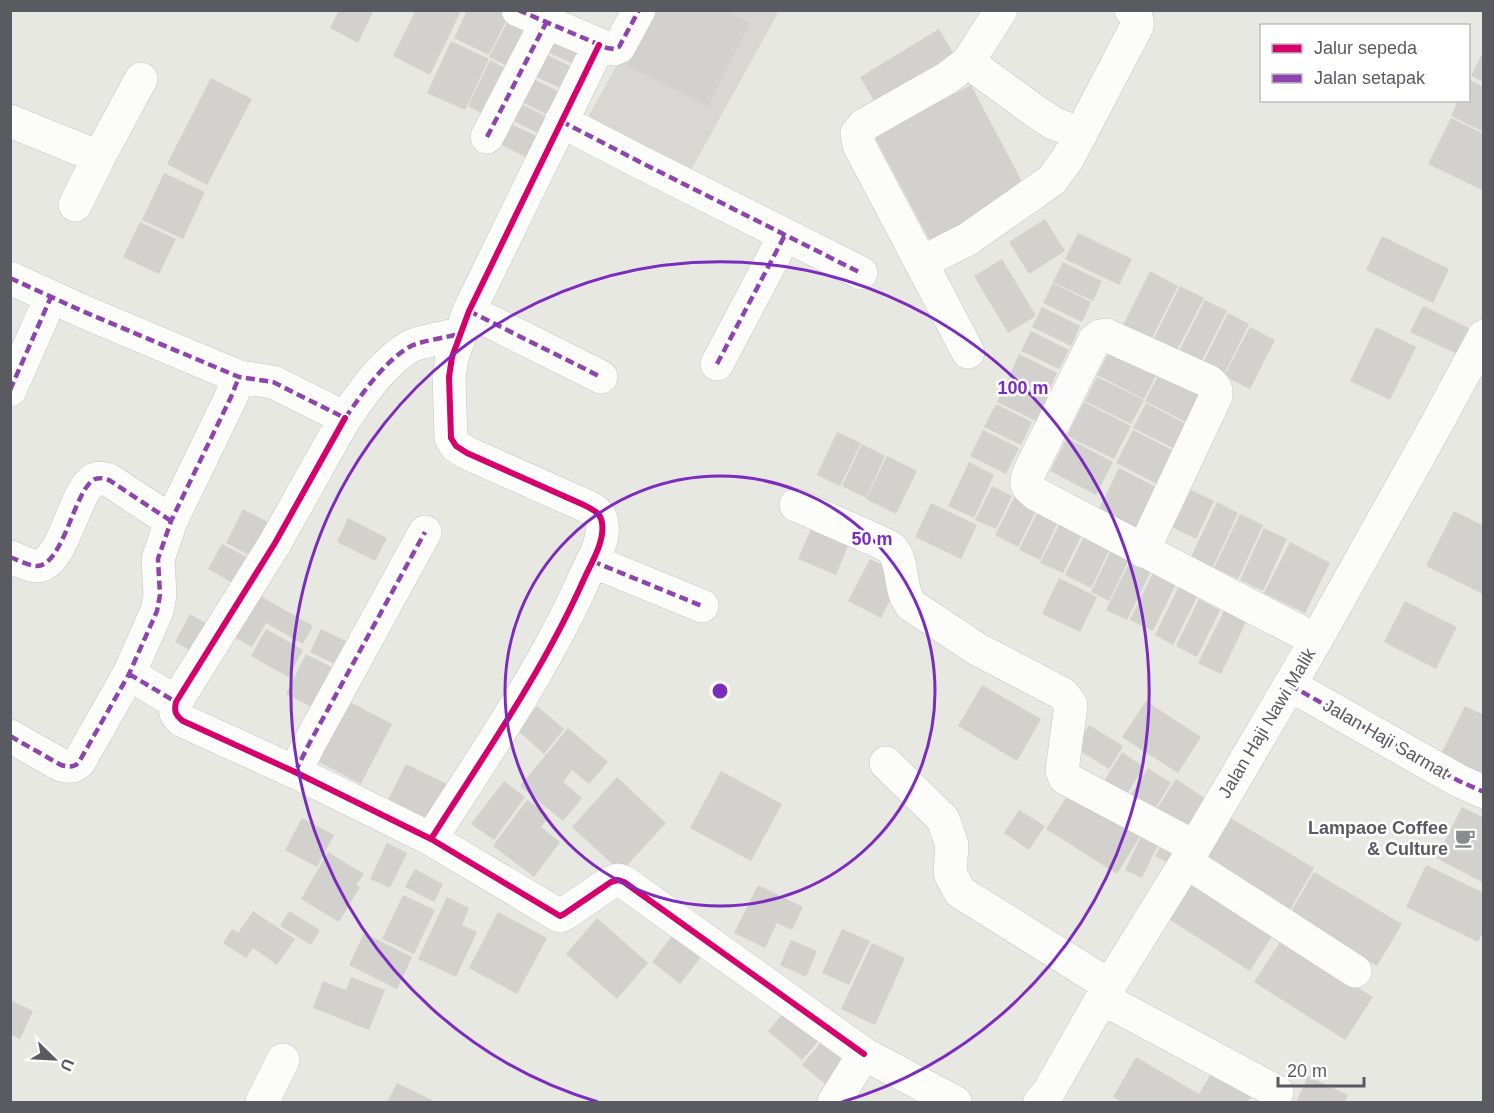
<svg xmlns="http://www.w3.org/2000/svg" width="1494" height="1113" viewBox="0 0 1494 1113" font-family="Helvetica,sans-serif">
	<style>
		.industrial { fill: #d8d7d3 }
		.building { fill: #d2d1ce }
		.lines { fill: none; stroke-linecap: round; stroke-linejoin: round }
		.minor-casing { stroke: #c4c4c4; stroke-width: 34 }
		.minor { stroke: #fcfcfb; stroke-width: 33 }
		.quiet { stroke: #8e44ad; stroke-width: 4.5; stroke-dasharray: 9 4.5; stroke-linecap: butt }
		.cycleway-casing { stroke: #fff; stroke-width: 10 }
		.cycleway { stroke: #d6006c; stroke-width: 6 }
		.ring { fill: none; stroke: #7b2cbf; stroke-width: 3 }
		.labels { text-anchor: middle; stroke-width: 5; stroke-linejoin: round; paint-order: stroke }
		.street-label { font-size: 18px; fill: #595b60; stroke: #fff }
		.poi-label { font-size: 18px; font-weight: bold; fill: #595b60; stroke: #fff; text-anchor: end }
		.centre { fill: #7b2cbf; stroke: #fff; stroke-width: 3 }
		.ring-label { font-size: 18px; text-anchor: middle; font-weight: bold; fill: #7b2cbf; stroke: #fff; stroke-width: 5; stroke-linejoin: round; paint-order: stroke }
	</style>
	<rect width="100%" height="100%" fill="#e8e8e3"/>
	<path class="industrial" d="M647,11H779L680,190L578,135Z"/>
	<path class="building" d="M339,10H374L358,43L330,28Z
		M416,10H456L460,13L430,75L393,56Z
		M467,10H500L509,15L489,55L454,38Z
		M655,10H726L750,23L708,106L627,65Z
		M511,15L540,30L519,72L489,57Z
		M554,27L592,46L582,68L543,50Z
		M939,29L958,61L879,109L860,77Z
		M451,41L489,59L465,110L427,93Z
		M1484,50V82L1471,76Z
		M541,52L582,72L571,93L530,74Z
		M490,60L516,74L494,120L468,106Z
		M529,77L570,97L559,120L517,100Z
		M211,78L252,99L207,185L167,164Z
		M1468,79L1484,87V132L1451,116L1458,100H1468Z
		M971,85L1027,191L931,243L874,136Z
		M512,100L554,120L545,137L504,116Z
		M1451,118L1484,134V191L1428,164Z
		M502,120L545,140L534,161L491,140Z
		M164,173L205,192L183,239L142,220Z
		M1045,219L1065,251L1029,274L1009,242Z
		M140,222L176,239L159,274L123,257Z
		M1078,233L1132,259L1119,285L1065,259Z
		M1382,236L1449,269L1433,303L1366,270Z
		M1002,259L1036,316L1008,333L974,276Z
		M1063,262L1102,281L1093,301L1053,282Z
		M1150,271L1178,286L1151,340L1123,325Z
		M1053,283L1091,302L1082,322L1043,303Z
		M1180,286L1204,298L1176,352L1153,340Z
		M1205,300L1227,311L1200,364L1178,353Z
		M1423,306L1469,328L1457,354L1410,332Z
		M1042,307L1080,326L1071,346L1032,327Z
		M1228,313L1249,324L1223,376L1202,365Z
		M1250,327L1275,340L1250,389L1224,376Z
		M1376,327L1416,347L1390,400L1350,381Z
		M1031,331L1069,350L1059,369L1021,351Z
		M1110,350L1157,373L1144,399L1097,375Z
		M1019,354L1057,373L1047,395L1009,377Z
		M1162,368L1215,395L1198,428L1145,401Z
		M1097,377L1144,400L1131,424L1085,401Z
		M1008,378L1049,398L1038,422L997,402Z
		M1084,402L1131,426L1114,459L1067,436Z
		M1146,403L1198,430L1185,454L1133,428Z
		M996,404L1032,422L1021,445L984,427Z
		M983,430L1019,448L1006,474L970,456Z
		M1133,430L1184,456L1167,489L1116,463Z
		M837,432L861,443L840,486L817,475Z
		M1067,438L1113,462L1096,495L1050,471Z
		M862,444L885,456L866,498L842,486Z
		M887,456L917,471L896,514L866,499Z
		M969,462L994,475L974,518L948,506Z
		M1119,468L1162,490L1141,531L1099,509Z
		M992,486L1012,496L996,529L975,520Z
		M1185,487L1214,501L1196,539L1166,524Z
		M1018,490L1041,501L1018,547L995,535Z
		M1043,501L1063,511L1040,560L1019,550Z
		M1217,502L1238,513L1213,567L1191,557Z
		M931,503L977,525L961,559L915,537Z
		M243,509L277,527L259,560L226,543Z
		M1454,511L1484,526L1483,594L1426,566Z
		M1065,513L1087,524L1063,573L1040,563Z
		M1240,514L1263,525L1238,579L1214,568Z
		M817,515L854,531L836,575L798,559Z
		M348,518L387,538L375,561L337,542Z
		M1088,528L1114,540L1091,588L1065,575Z
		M1264,528L1287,539L1263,591L1240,580Z
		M1290,542L1330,563L1305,613L1264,593Z
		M222,544L252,560L238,586L208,569Z
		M1113,546L1131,555L1109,601L1091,592Z
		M1133,555L1154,565L1127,620L1106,610Z
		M870,559L893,569L896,588L881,618L848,601Z
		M1156,567L1179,578L1153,631L1130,620Z
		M1059,578L1097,597L1080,632L1042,614Z
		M1183,578L1202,587L1173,645L1155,635Z
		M253,592L313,626L303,644L266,623L252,647L230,635Z
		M1199,599L1220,610L1197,657L1176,646Z
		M1405,601L1457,627L1436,669L1384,642Z
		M1225,609L1247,620L1221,674L1198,663Z
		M190,614L218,630L203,658L175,642Z
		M266,629L303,650L288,677L251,656Z
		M321,629L358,647L347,670L310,652Z
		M306,654L339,671L319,711L286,694Z
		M982,685L1041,719L1017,761L958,726Z
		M348,701L392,724L361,784L317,761Z
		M1146,701L1201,737L1178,773L1122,737Z
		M537,706L564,729L544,754L517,730Z
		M1465,706L1484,715V767L1480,774L1441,754Z
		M1089,725L1123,746L1109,769L1075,748Z
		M568,728L608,762L589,784L572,770L563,782L582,798L563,821L520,786Z
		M1122,752L1144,767L1126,795L1104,781Z
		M406,764L447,784L425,829L384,808Z
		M1148,768L1171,783L1152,813L1129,798Z
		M721,771L782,804L751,861L690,828Z
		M617,777L666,823L621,872L572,827Z
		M1176,779L1212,803L1189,839L1152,816Z
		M504,781L525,797L494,840L471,824Z
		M1074,785L1144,830L1117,874L1046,829Z
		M527,800L549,816L541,827L560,842L534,877L493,846Z
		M1462,807L1484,818V878L1482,882L1436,858Z
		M1019,810L1045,826L1029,850L1004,833Z
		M1224,814L1314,868L1287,915L1197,861Z
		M302,818L334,835L317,867L285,850Z
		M1142,835L1159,843L1142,878L1125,870Z
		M1166,837L1178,868L1155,856Z
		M387,843L407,853L390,888L370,879Z
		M328,852L364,874L356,885L360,887L339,922L301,899Z
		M1426,865L1484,893V930L1478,942L1406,907Z
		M415,869L443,884L434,902L405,887Z
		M1314,872L1402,924L1377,966L1289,915Z
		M1193,878L1276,930L1250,971L1167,918Z
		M758,885L803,907L792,930L777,923L765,948L734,933Z
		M403,895L435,910L414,954L382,939Z
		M447,897L469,908L462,925L477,932L456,977L418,959Z
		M253,911L295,939L277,965L253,948L246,958L223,943L232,929L238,933Z
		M289,911L320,930L311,945L280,926Z
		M498,912L547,938L517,994L469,968Z
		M597,918L648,963L617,999L566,954Z
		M679,927L707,949L680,984L652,962Z
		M842,929L870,941L849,985L822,973Z
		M364,933L412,957L397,989L349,965Z
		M1282,939L1373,997L1345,1040L1254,982Z
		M791,940L817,951L806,977L780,965Z
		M872,943L905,958L875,1025L841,1009Z
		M351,977L385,990L369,1030L313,1008L323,981L346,990Z
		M10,1000L33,1011L20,1039L10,1034Z
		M792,1003L826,1032L802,1060L768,1031Z
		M828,1034L856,1056L830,1088L802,1065Z
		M1136,1057L1199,1094L1218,1062L1258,1086L1248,1102H1122L1113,1097Z
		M1308,1076L1348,1095L1345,1102H1296Z
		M397,1083L436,1102H387Z"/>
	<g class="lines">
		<g class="minor-casing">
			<path id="minor" d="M518,10L607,48L614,49L619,47L639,10
				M968,62L1001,10
				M10,121L99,157
				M561,121L638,161L861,273
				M487,137L546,23
				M75,205L99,157L141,79
				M921,263L968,239L1052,180L1068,158L1137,26C1138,19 1136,15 1131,10
				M10,278L82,311L239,377L273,382L345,418C363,393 383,362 411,346C421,341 448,337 460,334
				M469,311L601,377
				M968,352L859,145L857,133L864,125L947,78L968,62L1035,111L1053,123L1081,134
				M717,364L785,235
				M10,390L51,297
				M345,418L275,543L176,702C174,711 175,715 183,721L295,772L431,839L560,916L564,914L611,882L618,880L624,882L864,1054
				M796,505L882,543C885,545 889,546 891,548C905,562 898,589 911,605L977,649L1063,694L1071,705L1062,771L1065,778L1195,847
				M1143,551L1216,396C1217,388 1214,386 1208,381L1106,335L1100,336L1094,341L1029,473C1025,485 1026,486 1036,494L1316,640
				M10,557C18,560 29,566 37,566C64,565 74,489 95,479C100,477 105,479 109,480L171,521
				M592,561L702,606
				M129,674L176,702
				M1290,685L1459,781L1484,792
				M10,736L61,765C68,767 74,768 79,762L129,674L157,611L160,595L158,559L171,521L231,397L239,377
				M886,763L943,819L952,845L950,873L960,892L1110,986
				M295,772L309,744L425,532
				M431,839C485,754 543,671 584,579C591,563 605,542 602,523C601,513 592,509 584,505L467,453L456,446L451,438L449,377L452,357L469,311L599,45
				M1186,862L1355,971
				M1102,998L1277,1092
				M262,1102L283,1060
				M834,1102L864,1054L955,1102
				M1040,1102L1048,1093L1102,998L1186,862L1316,640L1430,436L1484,336"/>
		</g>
		<use href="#minor" class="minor"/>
		<path class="quiet" d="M518,10L607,48L614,49L619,47L639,10
			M561,121L638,161L861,273
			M487,137L546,23
			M10,278L82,311L239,377L273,382L345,418C363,393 383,362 411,346C421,341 448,337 460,334
			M469,311L601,377
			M717,364L785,235
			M10,390L51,297
			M10,557C18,560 29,566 37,566C64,565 74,489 95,479C100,477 105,479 109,480L171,521
			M592,561L702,606
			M129,674L176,702
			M1290,685L1459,781L1484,792
			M10,736L61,765C68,767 74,768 79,762L129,674L157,611L160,595L158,559L171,521L231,397L239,377
			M295,772L309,744L425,532"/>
		<g class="cycleway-casing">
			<path id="cycleway" d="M345,418L275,543L176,702C174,711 175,715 183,721L295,772L431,839L560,916L564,914L611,882L618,880L624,882L864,1054
				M431,839C485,754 543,671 584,579C591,563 605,542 602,523C601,513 592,509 584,505L467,453L456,446L451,438L449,377L452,357L469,311L599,45"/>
		</g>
		<use href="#cycleway" class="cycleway"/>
	</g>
	<g class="ring">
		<circle cx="720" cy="691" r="215"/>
		<path d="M598 1102A429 429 0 1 1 842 1102"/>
	</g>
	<defs>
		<g id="cafe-bare" transform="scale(1.62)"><path d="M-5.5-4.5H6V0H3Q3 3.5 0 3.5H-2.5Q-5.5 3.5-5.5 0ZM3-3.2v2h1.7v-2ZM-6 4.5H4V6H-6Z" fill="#8b8c8e" stroke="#fff" stroke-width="2.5" paint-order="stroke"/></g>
	</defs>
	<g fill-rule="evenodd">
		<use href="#cafe-bare" x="1465" y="838"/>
	</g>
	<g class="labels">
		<g class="street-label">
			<text transform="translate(1267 723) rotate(-59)" y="6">Jalan Haji Nawi Malik</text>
			<text transform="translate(1386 739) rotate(30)" y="6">Jalan Haji Sarmat</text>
		</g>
		<g class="poi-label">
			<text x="1448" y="834">Lampaoe Coffee<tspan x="1448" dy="21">&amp; Culture</tspan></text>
		</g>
	</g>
	<circle cx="720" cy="691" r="9" class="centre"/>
	<g class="ring-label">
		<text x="1023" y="394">100 m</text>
		<text x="872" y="545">50 m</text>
	</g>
	<rect width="1494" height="1113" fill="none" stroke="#595b60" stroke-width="24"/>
	<rect x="1260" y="24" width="210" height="78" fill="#ffffff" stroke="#bdbdbf" stroke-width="1.5"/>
	<rect x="1272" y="44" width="30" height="9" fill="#d6006c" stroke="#bdbdbf" stroke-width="1.5"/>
	<text x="1314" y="54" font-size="18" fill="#595b60">Jalur sepeda</text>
	<rect x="1272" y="74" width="30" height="9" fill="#8e44ad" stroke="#bdbdbf" stroke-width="1.5"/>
	<text x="1314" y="84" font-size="18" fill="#595b60">Jalan setapak</text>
	<g transform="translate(54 1059) rotate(114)" stroke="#ffffff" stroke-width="4.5" paint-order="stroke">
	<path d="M0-4.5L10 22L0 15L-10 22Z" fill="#595b60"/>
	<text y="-9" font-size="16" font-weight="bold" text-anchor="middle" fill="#595b60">U</text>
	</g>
	<path d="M1278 1077v9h86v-9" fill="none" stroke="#595b60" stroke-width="3"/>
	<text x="1287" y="1077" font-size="18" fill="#595b60" stroke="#ffffff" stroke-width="4.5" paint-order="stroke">20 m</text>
</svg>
